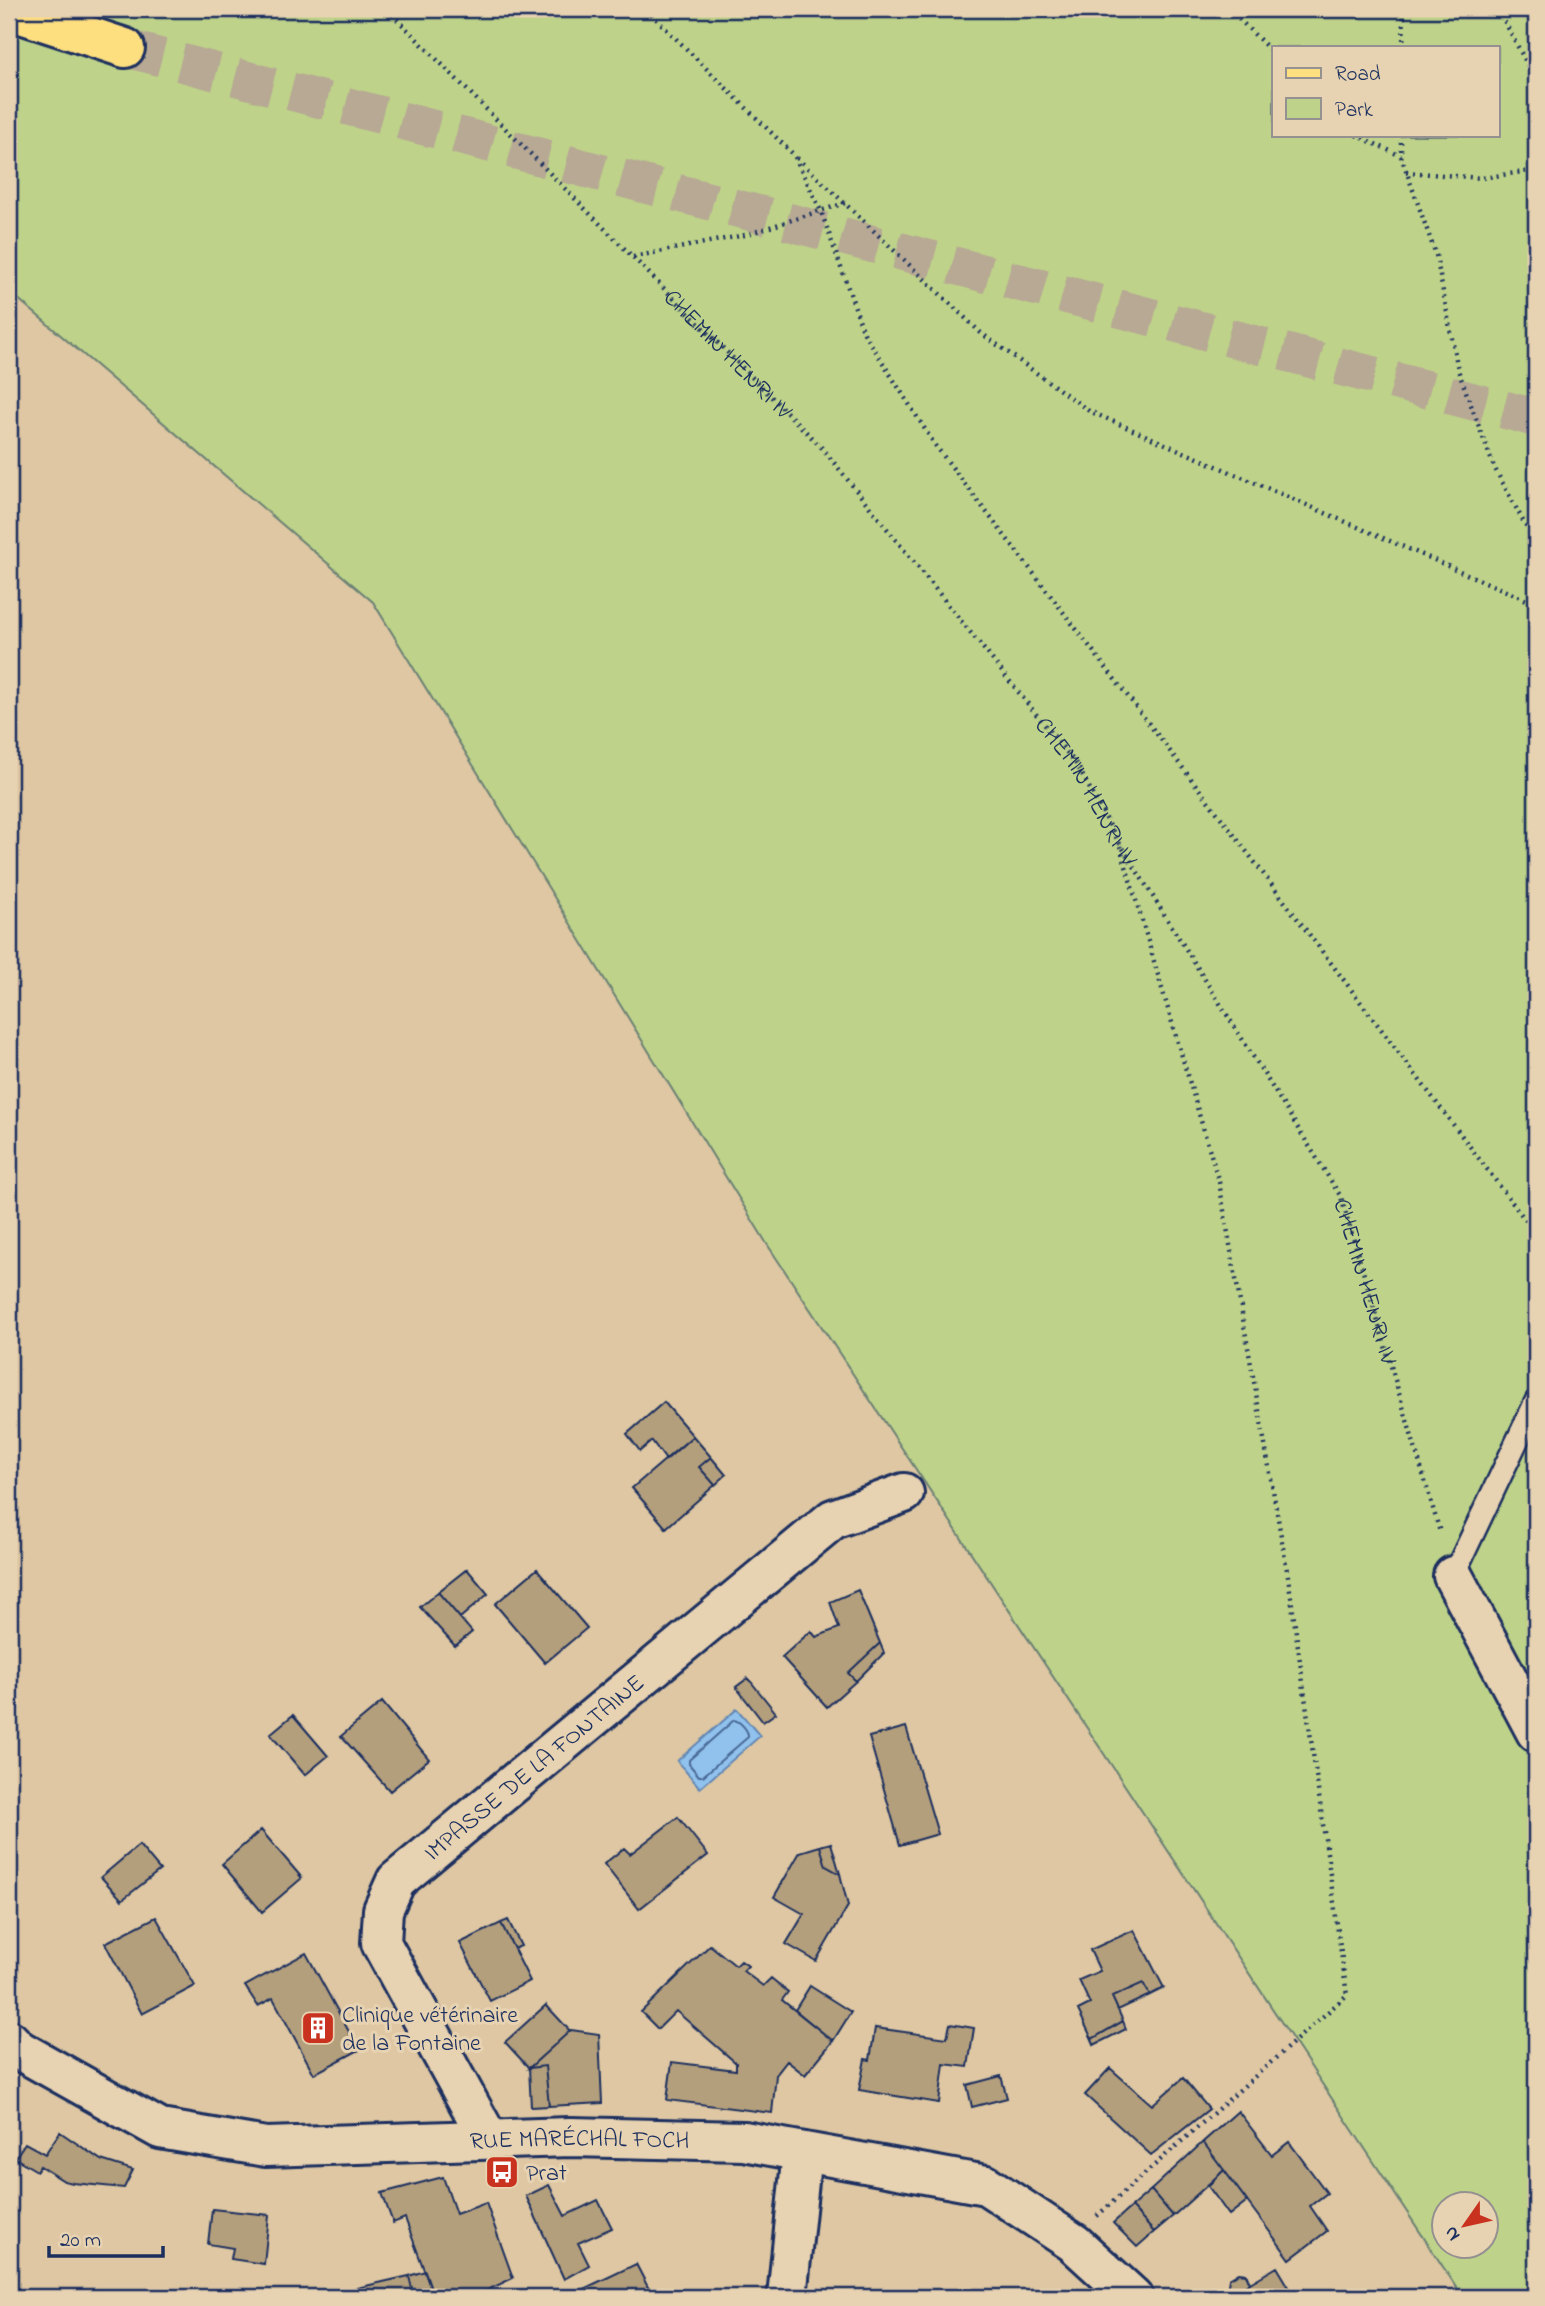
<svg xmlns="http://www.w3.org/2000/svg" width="1545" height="2306" viewBox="0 0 1545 2306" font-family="'Indie Flower',sans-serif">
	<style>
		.green { fill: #bed389; stroke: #6c8174; stroke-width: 2; fill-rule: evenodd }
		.water { fill: #91c2ed; stroke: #6287b4; stroke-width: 2 }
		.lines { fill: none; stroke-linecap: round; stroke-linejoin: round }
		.shore { stroke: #4a6a97; stroke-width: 2 }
		.building { fill: #b49f7b; stroke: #1b2f5e; stroke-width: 2 }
		.primary-tunnel { stroke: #b7a994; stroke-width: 38; stroke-dasharray: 38 19; stroke-linecap: butt }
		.lane-casing { stroke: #1b2f5e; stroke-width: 26 }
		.street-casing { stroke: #1b2f5e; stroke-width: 44 }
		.secondary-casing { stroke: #1b2f5e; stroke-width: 44 }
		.primary-casing { stroke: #1b2f5e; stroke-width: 44 }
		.path { stroke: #1b2f5e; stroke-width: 4.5; stroke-dasharray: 2 5; stroke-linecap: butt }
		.lane { stroke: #e7d2b1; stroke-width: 21 }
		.street { stroke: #e7d2b1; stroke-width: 38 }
		.secondary { stroke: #e7d2b1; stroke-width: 38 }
		.primary { stroke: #fedf80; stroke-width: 38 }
		.labels { text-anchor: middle; stroke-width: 6; stroke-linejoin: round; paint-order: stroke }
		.street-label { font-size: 24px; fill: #1b2f5e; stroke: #e7d2b1 }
		.poi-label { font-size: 24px; fill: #1b2f5e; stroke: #e7d2b1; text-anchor: start }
	</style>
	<rect width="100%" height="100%" fill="#dec7a2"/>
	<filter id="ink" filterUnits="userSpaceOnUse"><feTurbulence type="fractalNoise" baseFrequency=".0143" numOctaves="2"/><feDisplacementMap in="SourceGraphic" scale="14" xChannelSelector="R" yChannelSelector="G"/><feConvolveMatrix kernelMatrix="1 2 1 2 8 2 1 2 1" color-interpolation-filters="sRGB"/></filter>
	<g filter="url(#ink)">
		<path class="green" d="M9,9H1536V2297H1463L767,1244L373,602L9,291ZM1274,47H1498V135H1274ZM1444,2204H1486V2246H1444Z"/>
		<path class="water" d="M737,1709L760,1736L700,1788L677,1761Z"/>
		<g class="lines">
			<path class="shore" d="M734,1720C740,1721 749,1731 748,1737L703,1776H699L689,1764V1760Z"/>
		</g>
		<path class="building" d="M664,1402L693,1436L666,1460L652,1441L640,1451L627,1434Z
			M693,1436L711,1457L699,1467L715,1485L666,1528L632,1488Z
			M711,1457L726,1475L715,1485L699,1467Z
			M467,1569L488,1594L460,1618L438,1592Z
			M537,1569L587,1628L545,1663L495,1604Z
			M858,1590L880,1643L848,1673L856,1681L827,1707L782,1657L811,1631L816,1637L839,1628L830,1602Z
			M438,1592L472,1632L455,1646L420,1607Z
			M880,1643L884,1653L856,1681L848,1673Z
			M748,1678L776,1713L763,1722L736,1687Z
			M382,1702L429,1759L390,1791L341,1736Z
			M293,1715L328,1756L305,1775L270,1734Z
			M906,1727L938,1834L900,1845L869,1737Z
			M678,1817L708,1855L639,1909L604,1864L624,1848L630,1854Z
			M261,1830L302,1878L262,1912L222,1864Z
			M831,1843L840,1874L826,1866L820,1846Z
			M139,1845L160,1870L122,1900L101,1877Z
			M820,1846L826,1866L840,1874L848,1906L816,1961L786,1944L804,1914L774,1897L800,1852Z
			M156,1917L195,1986L142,2014L105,1943Z
			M508,1920L521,1946L514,1949L501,1923Z
			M501,1923L530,1981L490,2001L460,1943Z
			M1134,1930L1164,1988L1150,1995L1143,1983L1112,1997L1123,2021L1092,2039L1078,2010L1090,2004L1079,1980L1100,1971L1090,1950Z
			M710,1945L736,1966L741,1961L748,1966L743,1971L763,1986L771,1978L788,1992L782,2000L833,2041L805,2075L787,2061L776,2075L772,2113L667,2100L672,2062L736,2070V2063L676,2011L658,2029L641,2012Z
			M306,1953L359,2050L314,2074L273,1998L258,2006L245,1986Z
			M1143,1983L1150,1995L1118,2010L1112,1997Z
			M810,1986L851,2012L833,2041L795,2010Z
			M546,2005L570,2031L529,2068L505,2042Z
			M1123,2021L1126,2029L1094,2045L1092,2039Z
			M950,2024L974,2028L968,2067L944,2064L939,2103L859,2090L865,2059L870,2060L875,2028L947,2038Z
			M571,2030L599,2034L602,2103L549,2106L545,2066L529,2068Z
			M545,2066L549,2106L531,2107L529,2068Z
			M1110,2068L1152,2105L1183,2078L1209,2109L1151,2155L1085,2095Z
			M1001,2076L1007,2098L972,2107L967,2085Z
			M1238,2111L1272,2155L1289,2142L1327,2193L1310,2206L1327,2231L1290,2259L1203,2142Z
			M60,2132L101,2160L133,2170L124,2188L73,2183L64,2181L40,2166L37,2171L15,2158L25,2143L45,2154Z
			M1203,2142L1224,2170L1173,2216L1151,2190Z
			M1224,2170L1247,2201L1229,2215L1208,2186Z
			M443,2177L456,2214L486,2203L513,2278L473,2297H434L405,2218L393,2223L382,2193Z
			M549,2185L565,2216L598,2200L612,2228L578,2243L589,2265L564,2279L526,2196Z
			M1151,2190L1173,2216L1154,2232L1131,2207Z
			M1131,2207L1154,2232L1137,2247L1113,2223Z
			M212,2209L269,2215L264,2264L231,2259L233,2248L208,2244Z
			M636,2264L653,2297H575L573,2294Z
			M1277,2267L1295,2297H1226L1250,2283Z
			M425,2271L434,2297H414L409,2276Z
			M1239,2273L1246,2274L1250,2283L1233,2293L1228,2285L1229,2279Z
			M409,2276L414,2297H332L331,2294Z"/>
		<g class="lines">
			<path class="primary-tunnel" d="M125,48L1536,418"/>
			<g class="lane-casing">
				<path id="lane" d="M1453,1576L1536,1401"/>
			</g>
			<g class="street-casing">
				<g id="street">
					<path d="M1453,1576L1536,1732"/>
					<path id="s2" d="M488,2138L381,1943L383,1910L396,1881L833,1519L904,1493"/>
					<path d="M787,2297L802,2152"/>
				</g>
			</g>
			<g class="secondary-casing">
				<g id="secondary">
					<path id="s3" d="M9,2040L19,2050L160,2129L266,2147L570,2137L744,2141L986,2185L1074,2243L1133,2297"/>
				</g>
			</g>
			<g class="primary-casing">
				<path id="primary" d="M9,10L125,48"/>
			</g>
			<g class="path">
				<path id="s1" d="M387,9L823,449L1077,765L1117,839L1341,1197L1440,1532"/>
				<path d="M646,9L794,155L821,211L864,333L935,445L1222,819L1536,1234"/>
				<path d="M1229,9L1274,54"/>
				<path d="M1498,9L1536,81"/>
				<path d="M1403,47L1404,9"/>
				<path d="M1356,135L1401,156"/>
				<path d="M1401,135V156L1436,255L1458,370L1494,467L1536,545"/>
				<path d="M797,158L981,333L1089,411L1536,604"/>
				<path d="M1406,172L1481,178L1536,170"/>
				<path d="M633,257L745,235L845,203"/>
				<path d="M1097,2216L1347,1995L1288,1576L1219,1182L1120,846"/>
			</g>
			<use href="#lane" class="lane"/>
			<use href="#street" class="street"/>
			<use href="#secondary" class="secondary"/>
			<use href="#primary" class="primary"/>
		</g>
	</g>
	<defs>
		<g id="building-square" transform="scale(1.75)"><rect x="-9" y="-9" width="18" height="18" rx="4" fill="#c8321e" stroke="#e7d2b1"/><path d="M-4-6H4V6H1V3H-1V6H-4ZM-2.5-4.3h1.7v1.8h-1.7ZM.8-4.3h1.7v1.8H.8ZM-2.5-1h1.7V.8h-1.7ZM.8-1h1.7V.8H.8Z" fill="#fff"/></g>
		<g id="bus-square" transform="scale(1.75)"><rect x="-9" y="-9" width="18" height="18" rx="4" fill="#c8321e" stroke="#e7d2b1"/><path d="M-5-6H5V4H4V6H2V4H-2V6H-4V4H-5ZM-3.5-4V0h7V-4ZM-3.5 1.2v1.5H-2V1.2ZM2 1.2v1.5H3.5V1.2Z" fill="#fff"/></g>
	</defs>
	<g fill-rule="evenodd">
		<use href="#building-square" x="318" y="2028"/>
		<use href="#bus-square" x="502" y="2172"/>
	</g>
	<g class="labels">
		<g class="street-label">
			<text dy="8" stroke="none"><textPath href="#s1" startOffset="485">CHEMIN HENRI IV</textPath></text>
			<text dy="8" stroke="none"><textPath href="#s1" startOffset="1052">CHEMIN HENRI IV</textPath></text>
			<text dy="8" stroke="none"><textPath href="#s1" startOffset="1619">CHEMIN HENRI IV</textPath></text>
			<text dy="8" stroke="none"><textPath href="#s2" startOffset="466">IMPASSE DE LA FONTAINE</textPath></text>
			<text dy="8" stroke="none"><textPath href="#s3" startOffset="597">RUE MARÉCHAL FOCH</textPath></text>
		</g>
		<g class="poi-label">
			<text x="342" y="2022">Clinique vétérinaire<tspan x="342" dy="28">de la Fontaine</tspan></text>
			<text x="526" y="2180">Prat</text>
		</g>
	</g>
	<rect width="1545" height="2306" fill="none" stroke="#e7d2b1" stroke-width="35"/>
	<rect x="18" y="18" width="1510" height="2271" fill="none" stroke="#1b2f5e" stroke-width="2.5" filter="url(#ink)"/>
	<rect x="1272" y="46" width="228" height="91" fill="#e7d2b1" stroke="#959190" stroke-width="2"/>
	<rect x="1286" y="68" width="35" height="10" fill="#fedf80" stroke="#959190" stroke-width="2"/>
	<text x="1335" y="80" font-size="21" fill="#1b2f5e">Road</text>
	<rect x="1286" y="98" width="35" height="21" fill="#bed389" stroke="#959190" stroke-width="2"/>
	<text x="1335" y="116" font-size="21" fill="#1b2f5e">Park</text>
	<g transform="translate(1465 2225) rotate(236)"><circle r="33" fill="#e7d2b1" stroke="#959190" stroke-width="2"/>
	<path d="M0-5L12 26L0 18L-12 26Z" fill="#c8321e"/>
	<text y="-10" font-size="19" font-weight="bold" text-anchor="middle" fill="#1b2f5e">N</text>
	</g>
	<path d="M49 2246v10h114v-10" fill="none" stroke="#1b2f5e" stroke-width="3.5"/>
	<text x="60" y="2246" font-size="21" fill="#1b2f5e" stroke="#e7d2b1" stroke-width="5" paint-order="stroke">20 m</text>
</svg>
